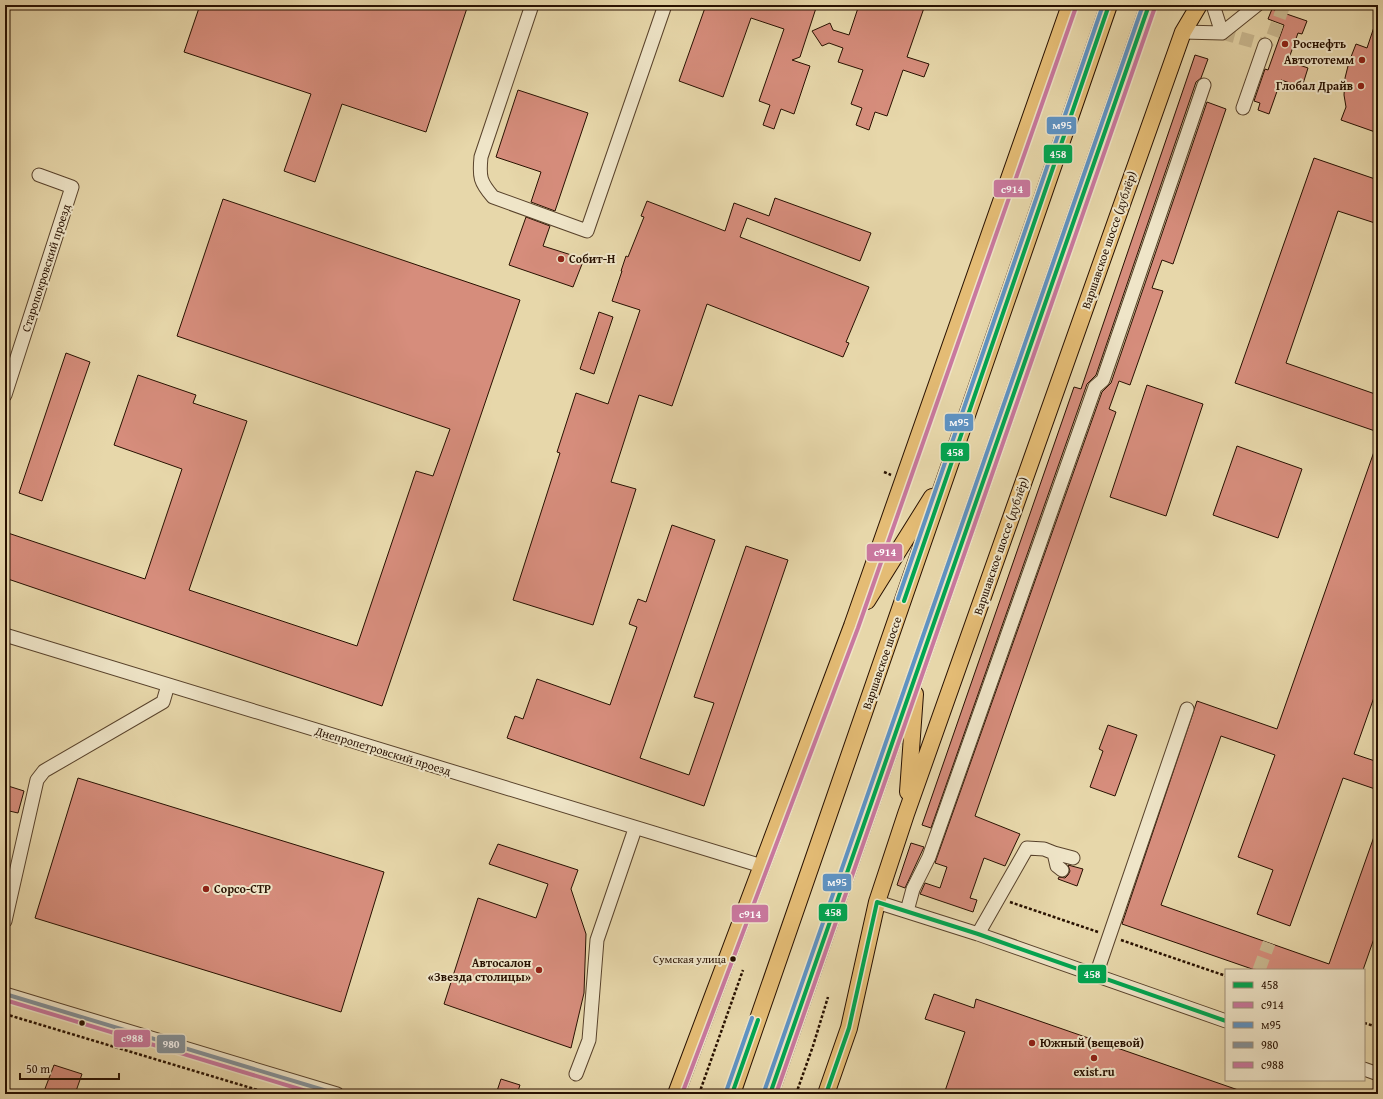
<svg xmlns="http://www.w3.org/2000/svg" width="1383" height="1099" viewBox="0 0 1383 1099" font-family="'Gentium Book Plus',serif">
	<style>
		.building { fill: #d68d7c; stroke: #281101 }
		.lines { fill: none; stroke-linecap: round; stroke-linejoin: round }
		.minor-tunnel { stroke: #cab991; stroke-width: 13; stroke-dasharray: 13 6; stroke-linecap: butt }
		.minor-casing { stroke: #58422b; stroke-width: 15 }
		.major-casing { stroke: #281101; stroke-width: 18 }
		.path { stroke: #281101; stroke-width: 2.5; stroke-dasharray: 3 2; stroke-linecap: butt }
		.minor { stroke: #efe5c8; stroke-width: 13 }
		.major { stroke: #e4bc75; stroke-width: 16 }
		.bus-1-casing { stroke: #efe5c8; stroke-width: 7 }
		.bus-2-casing { stroke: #efe5c8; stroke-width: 7 }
		.bus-3-casing { stroke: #efe5c8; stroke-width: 7 }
		.bus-4-casing { stroke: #efe5c8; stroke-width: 7 }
		.bus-5-casing { stroke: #efe5c8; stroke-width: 7 }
		.bus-1 { stroke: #00a651; stroke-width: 4 }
		.bus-2 { stroke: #c9789e; stroke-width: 4 }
		.bus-3 { stroke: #5e93c4; stroke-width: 4 }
		.bus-4 { stroke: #849199; stroke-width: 4 }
		.bus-5 { stroke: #c9789e; stroke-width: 4 }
		.poi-dot { fill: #8f2418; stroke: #efe5c8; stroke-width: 1.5 }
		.bus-dot { fill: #281101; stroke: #efe5c8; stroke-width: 1.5 }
		.labels { text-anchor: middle; stroke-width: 4; stroke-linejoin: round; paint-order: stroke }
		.bus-label { font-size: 11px; fill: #281101; stroke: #efe5c8; text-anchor: end }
		.poi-label { font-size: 12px; font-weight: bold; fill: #281101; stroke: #efe5c8; text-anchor: start }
		.street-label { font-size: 12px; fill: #281101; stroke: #efe5c8 }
		.line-badge { stroke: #efe5c8; stroke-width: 1.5 }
		.badge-label { font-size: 11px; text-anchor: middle; font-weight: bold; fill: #fff }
	</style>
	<rect width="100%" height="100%" fill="#e7d7aa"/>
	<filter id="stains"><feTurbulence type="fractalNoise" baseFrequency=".005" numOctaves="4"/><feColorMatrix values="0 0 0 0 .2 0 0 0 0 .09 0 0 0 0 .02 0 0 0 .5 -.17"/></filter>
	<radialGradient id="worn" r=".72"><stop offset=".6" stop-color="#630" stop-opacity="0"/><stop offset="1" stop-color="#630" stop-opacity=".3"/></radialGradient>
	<path class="building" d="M200,5H468L426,132L342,104L315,182L284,171L311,94L184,52Z
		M706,5H817L800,57L792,60L810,66L794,114L781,109L774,129L763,125L770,105L759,101L784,29L751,18L723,97L679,81Z
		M859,5H925L907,57L929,64L924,77L903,70L887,116L875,112L869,130L856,125L862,108L851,104L863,70L838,62L843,48L829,43L822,46L812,31L830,23L833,30L849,35Z
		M1272,9L1307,21L1302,34L1298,33L1288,61L1308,68L1302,87L1281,80L1269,114L1258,110L1260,103L1254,101L1265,69L1268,70L1284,25L1268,19Z
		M1376,21H1378V133L1341,120L1346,107L1344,95L1345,78L1349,62L1356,44L1367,48Z
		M1195,55L1208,59L1201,78L1196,82L1096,375L1087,384L931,828L922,825L1074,387L1081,389Z
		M518,90L588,113L555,211L531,202L541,172L496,157Z
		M1207,102L1226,109L1173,264L1162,260L1152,288L1163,291L1130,385L1119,381L1109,409L1116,412L975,816L1020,834L1005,866L984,858L970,898L977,900L973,912L920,894L921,892L925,883L940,888L947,867L935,863L1102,392L1111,383Z
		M1314,158L1378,180V224L1338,211L1286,363L1378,395V432L1235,383Z
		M775,198L871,233L860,261L747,218L740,237L869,287L846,342L849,343L843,357L707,304L672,406L639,395L611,482L636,489L593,625L513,600L560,453L557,452L576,393L608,404L640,310L612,301L622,271H621L626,256L628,257L644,217L641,216L647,201L725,231L734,203L769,216Z
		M223,199L520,300L382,706L5,578V532L145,579L182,469L114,445L138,375L196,395L193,403L247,421L189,590L357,646L416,471L433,476L450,429L177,336Z
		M526,217L550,226L543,246L584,259L573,287L509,265Z
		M599,312L613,317L594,374L580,369Z
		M66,353L90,362L42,501L19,493Z
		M1147,385L1203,404L1166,516L1110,497Z
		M1237,446L1302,469L1278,538L1213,515Z
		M1376,446H1378V686L1354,754L1378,762V790L1343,778L1290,926L1257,914L1273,870L1238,857L1275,755L1221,736L1161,905L1329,964L1376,831H1378V927L1363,970H1255L1122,924L1197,701L1277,729Z
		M672,525L715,540L640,758L689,775L714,703L694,697L746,546L788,560L704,806L507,738L515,716L523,719L537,679L610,705L637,627L629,624L638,599L646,602Z
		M1108,725L1137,735L1115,796L1090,787L1103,751L1099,749Z
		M78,778L384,872L341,1012L35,918Z
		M5,785L24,791L18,813L5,810Z
		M911,843L924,847L905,888L897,885Z
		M498,844L578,870L571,889L586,934L584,993L571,1048L444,1004L478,898L536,918L548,884L489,864Z
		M1068,865L1083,869L1077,886L1058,879L1059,877L1065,878L1068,875L1070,871Z
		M934,994L974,1008L976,999L1244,1092L1243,1094H944L965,1032L925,1019Z
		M54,1065L82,1074L75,1094H43Z
		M501,1079L520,1085L517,1094H496Z"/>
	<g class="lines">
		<path class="minor-tunnel" d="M1222,33L1265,45L1272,38L1284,5
			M1259,970L1269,943"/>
		<g class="minor-casing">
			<path id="minor" d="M532,5L481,157C479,177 480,182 493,197L587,231L665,5
				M1213,5L1222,33
				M1183,32L1222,33L1257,5
				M1243,108L1265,45
				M5,395L72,187L39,175
				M5,635L762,866
				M1054,853L1073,858
				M877,902L978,934L1226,1021
				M907,911L913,889L929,857L1095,387L1103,380L1204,85
				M5,921L37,780L44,771L163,702L168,685
				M978,934L1027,848L1044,849L1054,853L1057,866L1062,870
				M1096,975L1187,709
				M5,994L337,1094
				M1364,1069L1378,1074
				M576,1074L589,1040L597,940L635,829"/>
		</g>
		<g class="major-casing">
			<path id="major" d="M867,601L932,497
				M908,792L915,694
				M676,1094L852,626L1070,5
				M732,1094L1109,5
				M770,1094L1149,5
				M826,1094L849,1028L877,902L906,814L1183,32L1199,5"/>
		</g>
		<path class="path" d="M884,472L891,475
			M1010,902L1098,932
			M1121,940L1226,976
			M5,1014L271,1094
			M1364,1023L1378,1027
			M699,1094L743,970
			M796,1094L813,1046L828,997"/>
		<use href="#minor" class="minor"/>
		<use href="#major" class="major"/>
		<g class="bus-1-casing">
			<path id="bus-1" d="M904,601L1109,5
				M732,1094L758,1020
				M770,1094L1149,5
				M826,1094L849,1028L877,902L978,934L1226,1021"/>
		</g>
		<g class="bus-2-casing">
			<path id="bus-2" d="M682,1094L858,628L1076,7
				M776,1094L1155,7"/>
		</g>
		<g class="bus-3-casing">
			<path id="bus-3" d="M898,599L1103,5
				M726,1092L752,1018
				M764,1092L1143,5"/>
		</g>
		<g class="bus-4-casing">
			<path id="bus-4" d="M5,994L337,1094"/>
		</g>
		<g class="bus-5-casing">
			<path id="bus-5" d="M5,1000L316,1094"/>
		</g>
		<use href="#bus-1" class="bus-1"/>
		<use href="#bus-2" class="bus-2"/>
		<use href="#bus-3" class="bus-3"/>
		<use href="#bus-4" class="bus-4"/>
		<use href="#bus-5" class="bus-5"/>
	</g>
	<g class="poi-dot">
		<circle cx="1285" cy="44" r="4"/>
		<circle cx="1362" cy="60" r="4"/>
		<circle cx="1361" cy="86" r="4"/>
		<circle cx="561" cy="259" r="4"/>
		<circle cx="206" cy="889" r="4"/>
		<circle cx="539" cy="970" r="4"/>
		<circle cx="1032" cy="1043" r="4"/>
		<circle cx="1094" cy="1058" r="4"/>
	</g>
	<g class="bus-dot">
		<circle cx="733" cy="959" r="3.5"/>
		<circle cx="82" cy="1023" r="3.5"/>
	</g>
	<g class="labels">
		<g class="bus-label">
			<text x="726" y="963">Сумская улица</text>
		</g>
		<g class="poi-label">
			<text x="1293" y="48">Роснефть</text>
			<text x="1354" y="64" text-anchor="end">Автототемм</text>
			<text x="1353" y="90" text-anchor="end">Глобал Драйв</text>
			<text x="569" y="263">Собит-Н</text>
			<text x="214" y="893">Сорсо-СТР</text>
			<text x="531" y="967" text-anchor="end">Автосалон<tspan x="531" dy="14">«Звезда столицы»</tspan></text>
			<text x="1040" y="1047">Южный (вещевой)</text>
			<text x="1094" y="1076" text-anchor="middle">exist.ru</text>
		</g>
		<g class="street-label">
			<text transform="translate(1109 240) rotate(-71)" y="4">Варшавское шоссе (дублёр)</text>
			<text transform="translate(46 268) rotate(-72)" y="4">Старопокровский проезд</text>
			<text transform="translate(1001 546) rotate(-71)" y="4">Варшавское шоссе (дублёр)</text>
			<text transform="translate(882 663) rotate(-71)" y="4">Варшавское шоссе</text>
			<text transform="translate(383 751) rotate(17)" y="4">Днепропетровский проезд</text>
		</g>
	</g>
	<g class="line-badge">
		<rect x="1046" y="116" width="31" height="19" rx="4" fill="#5e93c4"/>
		<rect x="1043" y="144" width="30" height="20" rx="4" fill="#00a651"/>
		<rect x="993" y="179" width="38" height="19" rx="4" fill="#c9789e"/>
		<rect x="944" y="413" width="30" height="19" rx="4" fill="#5e93c4"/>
		<rect x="940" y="442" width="30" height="20" rx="4" fill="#00a651"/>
		<rect x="866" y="543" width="37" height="19" rx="4" fill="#c9789e"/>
		<rect x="822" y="873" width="30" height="19" rx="4" fill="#5e93c4"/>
		<rect x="818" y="903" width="30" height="19" rx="4" fill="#00a651"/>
		<rect x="731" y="904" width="38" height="19" rx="4" fill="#c9789e"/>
		<rect x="1077" y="964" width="30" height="20" rx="4" fill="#00a651"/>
		<rect x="113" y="1029" width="38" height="19" rx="4" fill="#c9789e"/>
		<rect x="156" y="1034" width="30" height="20" rx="4" fill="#849199"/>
	</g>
	<g class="badge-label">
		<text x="1062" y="129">м95</text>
		<text x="1058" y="158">458</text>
		<text x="1012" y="193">с914</text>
		<text x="959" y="426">м95</text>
		<text x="955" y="456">458</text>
		<text x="885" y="556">с914</text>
		<text x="837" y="886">м95</text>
		<text x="833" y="916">458</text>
		<text x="750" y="918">с914</text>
		<text x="1092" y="978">458</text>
		<text x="132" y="1042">с988</text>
		<text x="171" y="1048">980</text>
	</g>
	<rect width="1383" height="1099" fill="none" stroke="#e7d7aa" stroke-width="20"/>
	<rect x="6" y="6" width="1371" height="1087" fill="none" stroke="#281101" stroke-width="2"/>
	<rect x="10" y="10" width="1363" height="1079" fill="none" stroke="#281101"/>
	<rect x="1225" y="969" width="140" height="112" fill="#efe5c8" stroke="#9f9078"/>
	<rect x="1233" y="982" width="20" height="6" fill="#00a651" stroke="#9f9078"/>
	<text x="1261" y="989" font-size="12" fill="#281101">458</text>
	<rect x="1233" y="1002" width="20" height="6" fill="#c9789e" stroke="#9f9078"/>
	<text x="1261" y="1009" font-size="12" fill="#281101">с914</text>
	<rect x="1233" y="1022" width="20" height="6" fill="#5e93c4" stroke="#9f9078"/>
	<text x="1261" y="1029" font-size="12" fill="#281101">м95</text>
	<rect x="1233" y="1042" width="20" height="6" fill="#849199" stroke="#9f9078"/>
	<text x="1261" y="1049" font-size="12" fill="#281101">980</text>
	<rect x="1233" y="1062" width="20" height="6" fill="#c9789e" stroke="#9f9078"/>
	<text x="1261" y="1069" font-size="12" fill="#281101">с988</text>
	<path d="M20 1073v6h99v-6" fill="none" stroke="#281101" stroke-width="2"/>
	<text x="26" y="1073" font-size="12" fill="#281101" stroke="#efe5c8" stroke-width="3" paint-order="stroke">50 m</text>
	<rect width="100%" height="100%" filter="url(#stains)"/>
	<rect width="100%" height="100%" fill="url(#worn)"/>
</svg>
